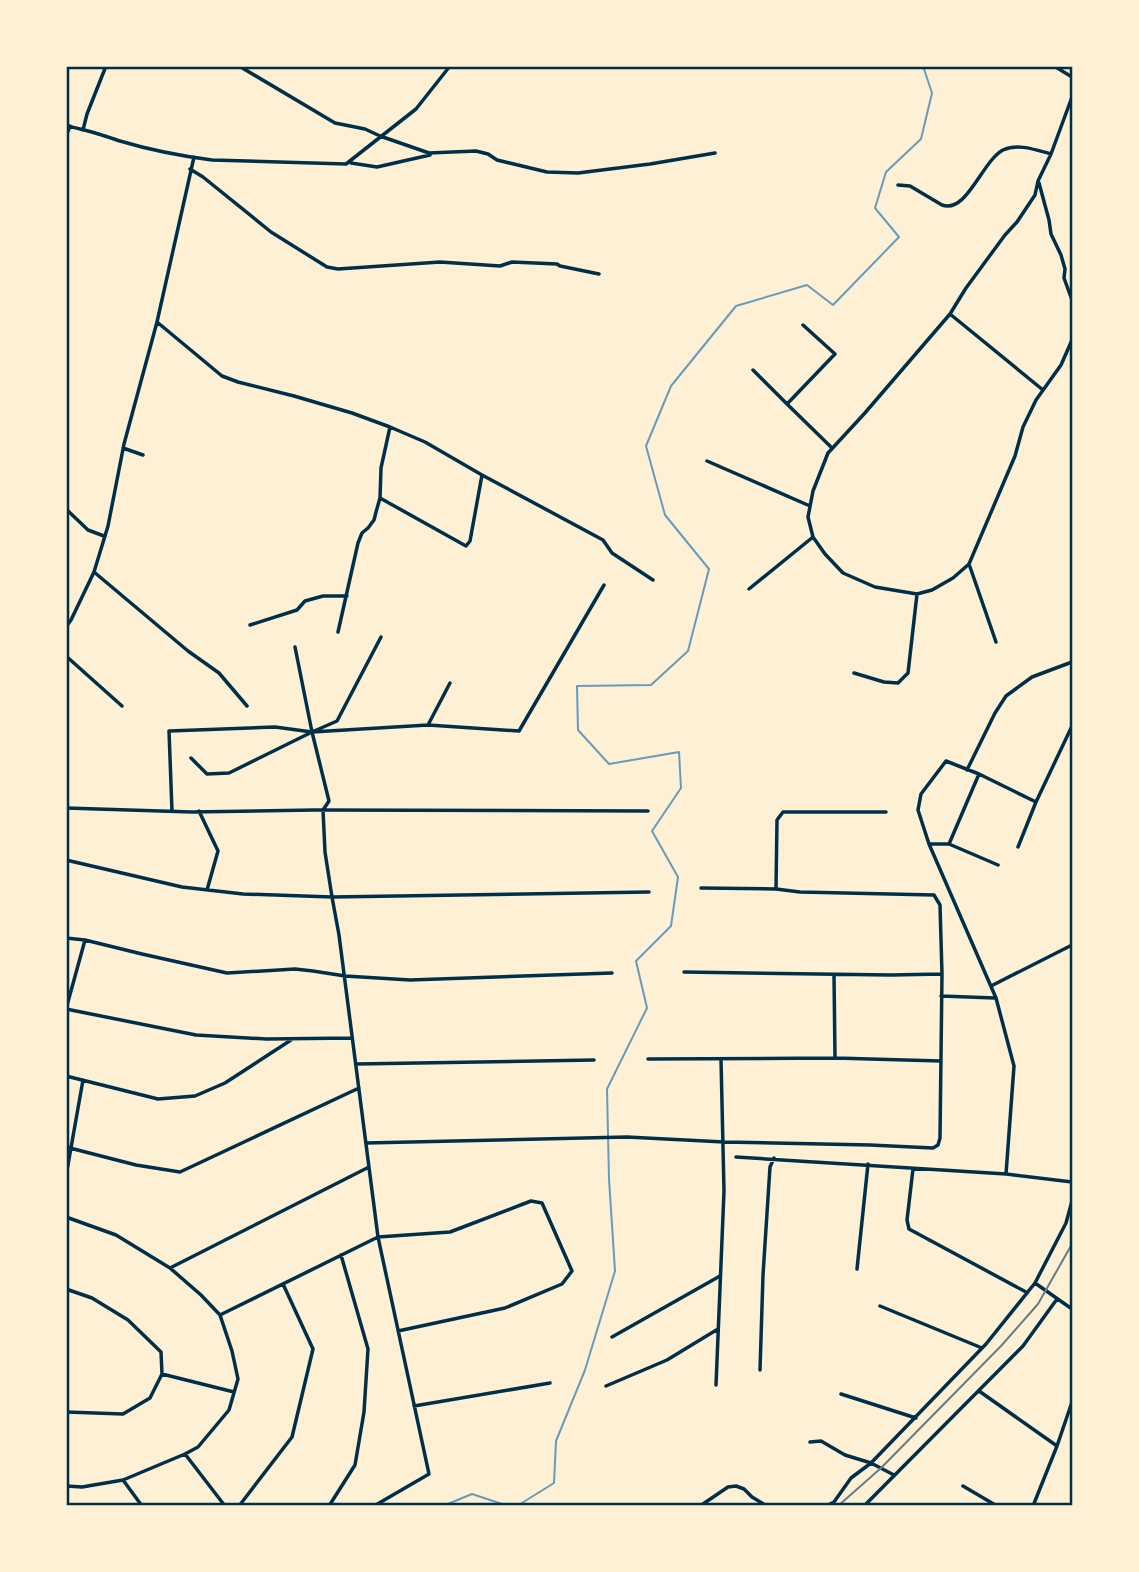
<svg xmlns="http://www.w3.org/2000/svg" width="1139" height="1572" viewBox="0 0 1139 1572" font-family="Poppins,sans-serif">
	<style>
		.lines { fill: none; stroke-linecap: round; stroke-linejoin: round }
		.stream { stroke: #669bbc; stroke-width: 2 }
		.minor { stroke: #003049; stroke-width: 3.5 }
		.rail { stroke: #657d81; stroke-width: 2 }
		.neatline { fill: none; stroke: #003049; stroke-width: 2.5 }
	</style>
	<rect width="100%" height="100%" fill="#fdf0d5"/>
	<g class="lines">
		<path class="stream" d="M443,1506L472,1494L508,1506
			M517,1506L554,1483L556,1441L585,1370L615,1271L609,1179L607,1089L647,1008L636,961L671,926L678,877L652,831L681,788L679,752L609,764L578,730L577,686L651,685L688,651L709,569L665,515L646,446L671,386L736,306L807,285L833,305L899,237L875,208L886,172L921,139L932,93L923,66"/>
		<path class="minor" d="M239,66L335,123L365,129L380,136L429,153L476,151L488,154L497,160L547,172L578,173L650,164L715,153
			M1054,66L1072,77
			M1072,97L1051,154L1038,181L1035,195L1017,222L1005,235L966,288L950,314L864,414L828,453L813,491L808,517L813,537L825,554L843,573L875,587L917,594L932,590L953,578L969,564L1015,456L1023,427L1036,400L1061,365L1072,340
			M66,126C85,129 102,135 120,141C150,150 181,156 212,160L346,164L416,109L450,66
			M83,130L87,114L106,66
			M66,136L70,126
			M351,163L377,167L430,155
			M190,169L203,177L271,232L327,267L338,269L440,262L500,266L512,262L557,264L560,266L599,274
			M1039,183L1049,220L1051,234L1061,255L1065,269L1064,278L1072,300
			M898,185L910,186L942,205C967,214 982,161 1003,150C1018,143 1036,150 1051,154
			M950,314L1043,390
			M157,322L222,376L238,382L294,396L352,413L390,427L425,442L482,475L603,540L612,553L653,580
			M803,325L835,354L787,404L832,448
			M753,370L787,404
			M123,448L143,455
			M707,461L810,506
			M380,498L466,546L470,541L482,475
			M66,509L88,530L104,536
			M969,564L996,642
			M94,572L188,651L219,673L247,706
			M749,589L813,537
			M250,625L297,610L305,601L323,596H347
			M66,627L71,620L94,572L108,526L124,444L157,322L194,157
			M338,632L358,543L362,533L368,528L374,520L376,512L380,498L381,468L390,427
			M381,637L337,721L312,732L329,801L323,810L325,852L332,897L649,892
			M295,647L312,732
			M66,656L122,706
			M854,673L884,682L898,683L908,673L917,594
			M450,683L428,725L519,731L604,585
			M191,758L207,774L229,773L310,733
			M967,770L995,713L1006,696L1032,677L1072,662
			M979,774L949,844L998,865
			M1036,802L1072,726
			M66,808L192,812L315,810L648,811
			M172,811L169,731L275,727L312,732L428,725
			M199,811L218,851L207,890
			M930,844H949
			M66,860L182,887L243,894L332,897L339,935L378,1237L429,1474L374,1506
			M776,889L777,820L783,812H886
			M66,938L85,940L66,1009
			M85,940L142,954L227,973L295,969L313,971L345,976L410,980L612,973
			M684,972L891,975L942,974
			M834,975L835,1058
			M991,986L1072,945
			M941,996L995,998
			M66,1009L196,1035L267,1039L352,1038
			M648,1059L835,1058L941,1061
			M356,1064L594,1060
			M66,1076L158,1099L195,1096L225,1083L291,1040
			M366,1143L627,1137L724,1142L870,1145L933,1148L938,1145L940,1138L942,974L940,905L934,895L800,892L776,889L701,888
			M66,1147L136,1165L180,1172L359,1088
			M736,1157L1006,1174L1072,1182
			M913,1169L907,1220L909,1229L1026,1292
			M1006,1174L1014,1066L996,998L929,844L918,810L921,794L946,761L979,774L1036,802L1018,847
			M66,1176L83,1080
			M66,1217L116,1235L170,1268L201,1295L220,1315L232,1351L238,1379L229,1410L198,1447L185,1454L123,1480L82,1487L66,1486
			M170,1268L369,1167
			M857,1269L868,1164
			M1035,1283L1072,1309
			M66,1289L92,1298L128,1320L161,1352L162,1374L150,1398L123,1414L66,1412
			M880,1306L982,1348
			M220,1315L378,1237L450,1232L531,1201L542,1203L572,1271L562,1284L505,1308L398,1331
			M612,1337L720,1276
			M760,1370L763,1275L770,1167L774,1158
			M162,1374L234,1392
			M716,1385L724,1191L721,1059
			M606,1386L667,1360L718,1329
			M979,1391L1057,1446
			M841,1394L916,1418
			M414,1406L550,1383
			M810,1442L821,1441L845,1455L871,1463L894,1475
			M185,1454L225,1506
			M123,1480L142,1506
			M963,1486L997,1506
			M239,1506L292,1437L313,1349L283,1284
			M329,1506L355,1465L364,1412L368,1349L341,1255
			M700,1506L728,1487L736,1486L744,1489L752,1497L767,1506
			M826,1506L834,1502L851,1478L871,1463L986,1344L1035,1283L1066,1223L1072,1201
			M864,1506L1023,1346L1057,1299
			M1033,1506L1057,1446L1072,1402"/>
		<path class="rail" d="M838,1506L881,1468L1001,1346L1038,1304L1072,1244"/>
	</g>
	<rect width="1139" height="1572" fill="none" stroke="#fdf0d5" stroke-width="136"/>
	<rect x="68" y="68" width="1003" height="1436" class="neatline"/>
</svg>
